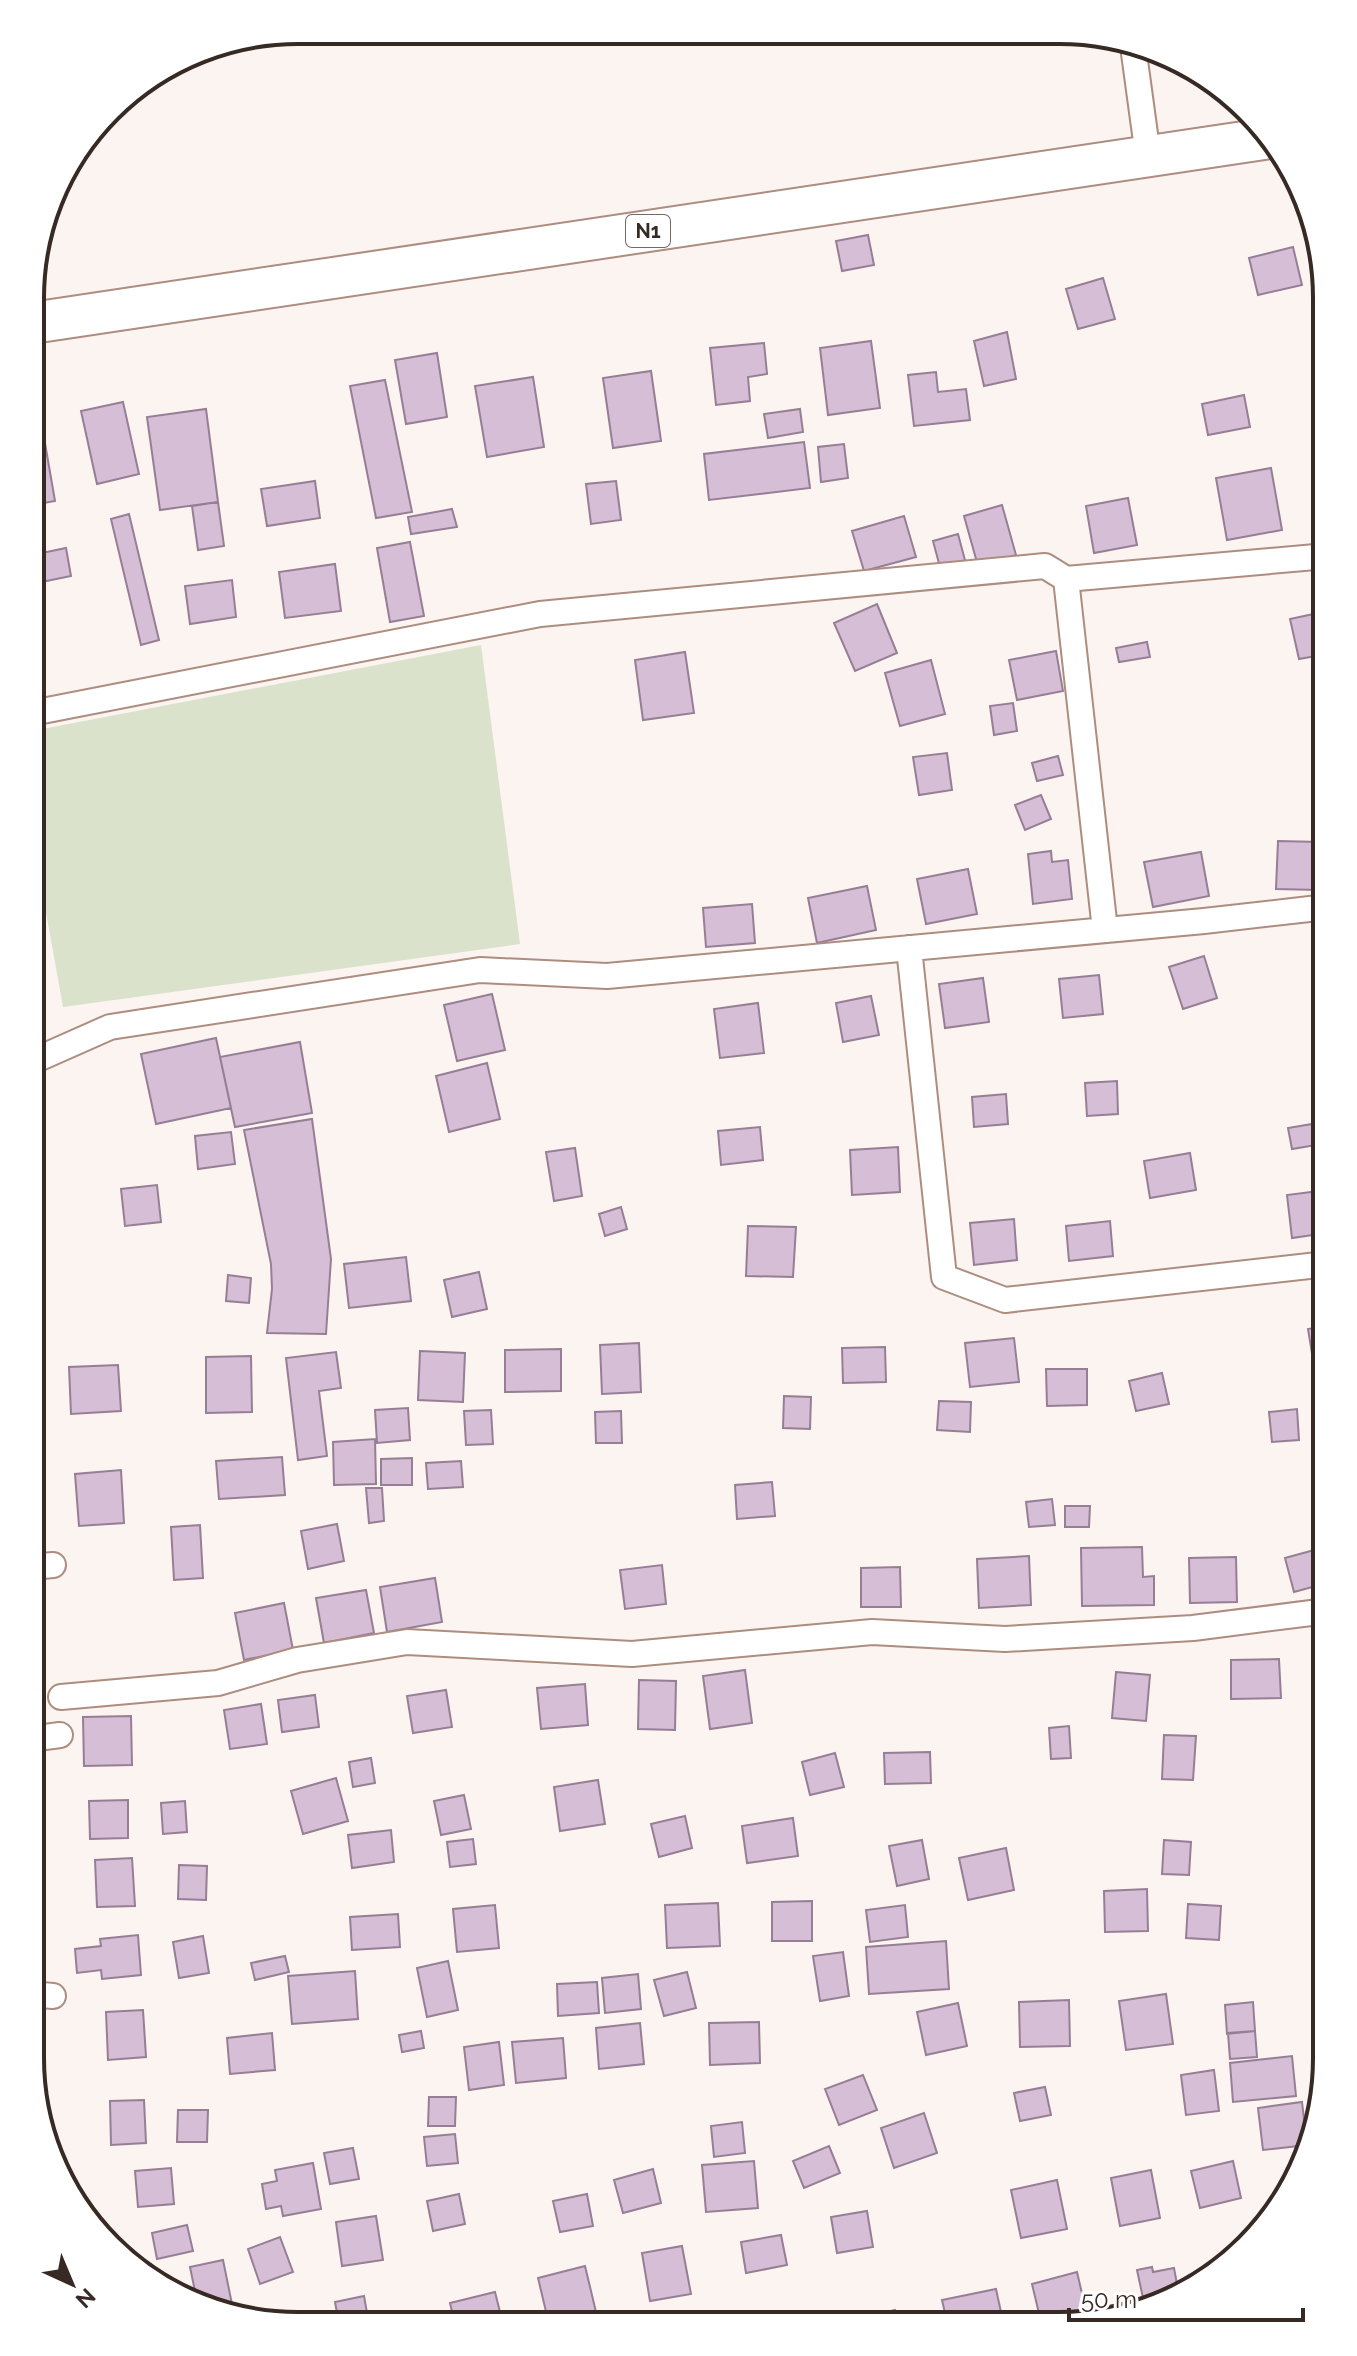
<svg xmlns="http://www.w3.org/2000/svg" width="1357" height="2356" viewBox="0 0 1357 2356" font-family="Raleway,sans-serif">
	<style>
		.green { fill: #dae2cb }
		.building { fill: #d6bfd6; stroke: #967e95; stroke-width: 2 }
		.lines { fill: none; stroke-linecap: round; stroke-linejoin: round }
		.minor-casing { stroke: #ad8d7f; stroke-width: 28 }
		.trunk-casing { stroke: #ad8d7f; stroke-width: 44 }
		.minor { stroke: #fff; stroke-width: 24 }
		.trunk { stroke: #fff; stroke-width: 40 }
		.labels { text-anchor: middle; stroke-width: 8; stroke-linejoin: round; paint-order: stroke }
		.shield { fill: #fff; stroke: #736a66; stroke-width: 2 }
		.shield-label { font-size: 20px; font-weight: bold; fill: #372a24 }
		.rim { fill: none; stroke: #372a24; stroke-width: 4 }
	</style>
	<rect width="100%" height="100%" fill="#fbf4f1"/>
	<path class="green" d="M481,645L520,944L63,1007L32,834V731Z"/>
	<path class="building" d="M868,235L874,265L842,271L836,241Z
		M1293,247L1302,285L1258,295L1249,258Z
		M1103,278L1115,319L1078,329L1066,289Z
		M1007,332L1016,379L984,386L974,341Z
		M871,341L880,408L828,415L820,348Z
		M764,343L767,374L748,377L750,401L716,405L710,348Z
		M437,353L447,417L406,424L395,360Z
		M651,371L661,441L613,448L603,378Z
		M936,372L938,392L966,389L970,420L914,426L908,375Z
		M533,377L544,447L487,457L475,386Z
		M385,380L412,512L376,518L350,386Z
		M1244,395L1250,427L1208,435L1202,404Z
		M123,402L139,474L97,484L81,411Z
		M206,409L218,502L160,510L147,417Z
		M800,409L803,432L768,438L764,414Z
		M41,420L55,501L32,505V421Z
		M804,442L810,488L709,500L704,454Z
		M844,444L848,478L821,482L818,447Z
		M1271,468L1282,530L1227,540L1216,478Z
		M315,481L320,518L267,526L261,489Z
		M616,481L621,520L591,524L586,484Z
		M1128,498L1137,545L1094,553L1086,506Z
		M218,502L224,546L198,550L192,506Z
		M1002,505L1016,555L978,566L964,516Z
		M452,509L457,527L411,534L408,517Z
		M129,514L159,640L141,645L111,519Z
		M904,516L916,557L864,571L852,531Z
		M958,534L966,564L941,571L933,541Z
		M410,542L424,616L390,622L377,548Z
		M66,548L71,576L32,584V555Z
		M335,564L341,611L285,618L279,572Z
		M232,580L236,617L190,624L185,586Z
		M877,604L897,653L855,671L834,623Z
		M1323,612L1327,629V654L1299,659L1290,619Z
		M38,626L42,663L32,664V627Z
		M1147,642L1150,657L1119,662L1116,648Z
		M1056,651L1063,691L1017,700L1009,660Z
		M685,652L694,713L643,720L635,660Z
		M931,660L945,714L900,726L885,673Z
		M1013,703L1017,731L994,735L990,706Z
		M947,753L952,790L919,795L913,757Z
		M1058,756L1063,775L1037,781L1032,763Z
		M1041,795L1051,819L1025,830L1015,805Z
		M1278,841L1320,842L1319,890L1276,889Z
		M1051,851L1052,862L1068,860L1072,899L1033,904L1028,854Z
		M1201,852L1209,896L1153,907L1144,862Z
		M968,869L977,914L926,924L917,879Z
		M867,886L876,930L817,943L808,898Z
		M752,904L755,943L706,947L703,908Z
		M1204,956L1217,998L1183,1009L1169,967Z
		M1099,975L1103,1014L1063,1018L1059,979Z
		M983,978L989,1022L945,1028L939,984Z
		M492,994L505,1050L457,1061L444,1005Z
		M871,996L879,1035L843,1042L836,1003Z
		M758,1003L764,1053L720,1058L714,1009Z
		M216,1038L231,1108L156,1124L141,1054Z
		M300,1042L312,1113L235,1127L220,1057Z
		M487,1063L500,1119L449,1132L436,1076Z
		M1117,1081L1118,1114L1087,1116L1085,1083Z
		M1006,1094L1008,1124L974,1127L972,1097Z
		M312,1119L331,1259L326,1334L267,1333L272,1289L271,1264L244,1130Z
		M1318,1123L1322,1144L1292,1149L1288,1128Z
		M760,1127L763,1160L721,1165L718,1131Z
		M231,1132L235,1164L198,1169L195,1136Z
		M898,1147L900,1192L852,1195L850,1150Z
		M575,1148L582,1196L554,1201L546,1152Z
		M1190,1153L1196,1190L1150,1198L1144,1161Z
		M157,1185L161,1222L125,1226L121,1189Z
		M1327,1190V1233L1292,1238L1287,1195Z
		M621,1207L627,1229L605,1236L599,1214Z
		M1014,1219L1017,1260L974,1265L970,1223Z
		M1110,1221L1113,1256L1069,1261L1066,1226Z
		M748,1226L796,1227L793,1277L746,1276Z
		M406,1257L411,1301L349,1308L344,1264Z
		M479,1272L487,1309L452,1317L444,1280Z
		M228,1275L251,1278L249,1303L226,1301Z
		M1327,1326V1371L1315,1372L1308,1329Z
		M1014,1338L1019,1382L970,1387L965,1343Z
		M639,1343L641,1392L602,1394L600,1345Z
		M885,1347L886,1382L843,1383L842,1348Z
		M561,1349V1391L505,1392V1350Z
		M420,1351L465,1353L463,1402L418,1400Z
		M336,1352L341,1388L319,1391L327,1456L298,1460L286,1358Z
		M251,1356L252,1412L206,1413V1357Z
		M118,1365L121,1411L71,1414L69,1367Z
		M1046,1369H1087V1405L1047,1406Z
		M1162,1373L1169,1404L1136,1411L1129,1381Z
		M784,1396L811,1397L810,1429L783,1428Z
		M939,1401L971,1402L970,1432L937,1430Z
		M408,1408L410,1440L377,1443L375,1410Z
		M1297,1409L1299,1440L1272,1442L1269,1412Z
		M491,1410L493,1444L466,1445L464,1411Z
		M621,1411L622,1443H596L595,1412Z
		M375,1439L376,1484L334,1485L333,1442Z
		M282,1457L285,1495L219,1499L216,1461Z
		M412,1458V1485H381V1459Z
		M461,1461L463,1487L428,1489L426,1463Z
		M121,1470L124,1523L79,1526L75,1474Z
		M772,1482L775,1516L737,1519L735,1485Z
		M366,1488H382L384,1521L369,1523Z
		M1052,1499L1055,1525L1029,1527L1026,1502Z
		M1065,1506H1090L1089,1527H1065Z
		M337,1524L344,1561L308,1569L301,1531Z
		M200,1525L203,1578L174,1580L171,1527Z
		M1142,1547L1143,1577L1154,1576V1605L1082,1606L1081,1548Z
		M1325,1547L1327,1583L1294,1592L1285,1558Z
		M1029,1556L1031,1605L979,1608L977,1559Z
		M1236,1557L1237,1602L1190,1603L1189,1558Z
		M662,1565L666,1604L625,1609L620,1570Z
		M900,1567L901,1607H861V1568Z
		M435,1578L442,1622L387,1632L380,1587Z
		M366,1590L374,1633L324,1643L316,1598Z
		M284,1603L293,1650L244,1660L235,1613Z
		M1279,1659L1281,1698L1231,1699V1660Z
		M745,1670L752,1723L710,1729L703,1676Z
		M1116,1672L1150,1675L1146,1721L1112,1718Z
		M639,1680L676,1681L675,1730L638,1729Z
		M585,1684L588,1725L541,1729L537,1688Z
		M446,1690L452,1727L413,1733L407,1696Z
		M315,1695L319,1727L282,1732L278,1700Z
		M261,1704L267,1744L230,1749L224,1710Z
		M131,1716L132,1765L84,1766L83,1717Z
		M1069,1726L1071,1758L1051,1759L1049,1728Z
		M1164,1735L1196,1736L1193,1780L1162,1779Z
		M930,1752L931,1783L885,1784L884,1753Z
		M835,1753L844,1787L810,1795L802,1762Z
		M371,1758L375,1783L353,1787L349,1762Z
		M30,1763H41L40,1782H30Z
		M336,1778L348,1821L303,1834L291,1791Z
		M598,1780L605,1824L560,1831L554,1787Z
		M464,1795L471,1829L441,1835L434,1801Z
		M128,1800V1838L90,1839L89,1801Z
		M185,1801L187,1832L163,1834L161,1803Z
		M685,1816L692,1848L659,1857L651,1824Z
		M793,1818L798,1856L747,1863L742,1826Z
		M391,1830L394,1862L352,1868L348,1835Z
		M473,1839L476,1864L450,1867L447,1842Z
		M922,1840L929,1879L897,1886L889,1846Z
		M1164,1840L1191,1842L1189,1875L1162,1874Z
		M1006,1848L1014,1890L968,1900L959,1858Z
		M132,1858L135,1906L97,1907L95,1860Z
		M179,1865L207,1866L206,1900L178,1899Z
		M1147,1889L1148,1931L1105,1932L1104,1891Z
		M812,1901V1941H772V1902Z
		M718,1903L720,1946L667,1948L665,1905Z
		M1188,1904L1221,1906L1219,1940L1186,1938Z
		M495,1905L499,1948L457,1952L453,1909Z
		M905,1905L908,1937L870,1942L866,1910Z
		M398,1914L400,1947L352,1950L350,1917Z
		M138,1935L141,1975L102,1979L101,1970L77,1973L75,1949L101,1946L100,1939Z
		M203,1936L209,1973L179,1978L173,1942Z
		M946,1941L949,1989L869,1994L866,1947Z
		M843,1952L849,1996L820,2001L813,1956Z
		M285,1956L289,1972L255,1980L251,1963Z
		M448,1961L458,2010L427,2017L417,1968Z
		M355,1971L358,2019L292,2024L288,1976Z
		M687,1972L696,2008L664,2016L654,1980Z
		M638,1974L641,2009L605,2013L602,1978Z
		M597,1982L599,2013L558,2016L557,1984Z
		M1166,1994L1173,2044L1126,2050L1119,2001Z
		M1069,2000L1070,2046L1020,2047L1019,2002Z
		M1253,2002L1255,2031L1227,2034L1225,2005Z
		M958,2003L967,2046L926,2055L917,2012Z
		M143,2010L146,2057L108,2060L106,2012Z
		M759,2022L760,2063L710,2065L709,2023Z
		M640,2023L644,2064L599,2069L596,2028Z
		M421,2031L424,2048L402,2052L399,2035Z
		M1255,2031L1257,2057L1230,2059L1228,2033Z
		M272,2033L275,2070L230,2074L227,2038Z
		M563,2038L566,2078L516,2083L512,2042Z
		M499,2042L504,2085L469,2090L464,2047Z
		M1292,2056L1296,2096L1233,2102L1230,2063Z
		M1214,2070L1219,2111L1186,2115L1181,2075Z
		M863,2075L877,2110L839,2125L825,2089Z
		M1045,2087L1051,2115L1020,2121L1014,2093Z
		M429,2097H456L455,2126H428Z
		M144,2100L146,2143L111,2145L110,2101Z
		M1302,2102L1307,2145L1263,2150L1258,2108Z
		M178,2110H208L207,2142H177Z
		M924,2113L937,2153L894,2168L881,2128Z
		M742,2122L745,2153L714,2157L711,2126Z
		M455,2134L458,2163L427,2166L424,2137Z
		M829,2146L840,2173L804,2188L793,2161Z
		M353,2148L359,2179L330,2184L324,2153Z
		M754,2161L758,2208L706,2212L702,2165Z
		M1233,2161L1241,2198L1200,2208L1191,2171Z
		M313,2163L321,2209L283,2216L281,2206L266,2209L262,2184L277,2181L275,2170Z
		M171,2168L174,2204L138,2207L135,2171Z
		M653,2169L661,2203L623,2213L614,2180Z
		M1151,2170L1160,2218L1120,2226L1111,2178Z
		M1057,2180L1067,2229L1021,2238L1011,2190Z
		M459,2194L465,2224L433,2231L427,2201Z
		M587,2194L593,2226L560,2232L553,2201Z
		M867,2211L873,2247L837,2253L831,2217Z
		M376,2216L383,2260L342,2266L336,2222Z
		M187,2225L193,2251L157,2259L152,2233Z
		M781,2235L787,2265L746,2273L741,2242Z
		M280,2237L293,2272L260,2284L248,2249Z
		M682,2246L691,2294L650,2301L642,2253Z
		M223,2260L233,2309L219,2312L198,2306L190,2267Z
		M585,2266L596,2312L549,2324L538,2278Z
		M1152,2267L1153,2272L1174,2268L1179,2295L1146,2312L1137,2270Z
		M1077,2272L1087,2315L1042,2326L1032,2284Z
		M996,2289L1004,2326H948L942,2300Z
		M495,2292L503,2324H455L450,2303Z
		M364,2296L369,2324H339L335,2302Z
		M895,2310L899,2326L851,2325L850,2321Z"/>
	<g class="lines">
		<g class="minor-casing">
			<path id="minor" d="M1133,46L1148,156
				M1066,579L1105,930
				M32,713L540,614L1045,566L1066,579L1327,556
				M909,948L944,1277L1005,1300L1327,1264
				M31,1062L110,1027L480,970L607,976L1204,921L1327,907
				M31,1567L53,1565
				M61,1697L218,1683L297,1660L407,1642L632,1654L872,1632L1005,1639L1193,1628L1327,1611
				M30,1739L60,1735
				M30,1994L53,1996"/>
		</g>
		<g class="trunk-casing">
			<path id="trunk" d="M32,323L1264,139"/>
		</g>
		<use href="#minor" class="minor"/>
		<use href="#trunk" class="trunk"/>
	</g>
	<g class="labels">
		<rect class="shield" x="626" y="215" width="44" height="32" rx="6"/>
		<g class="shield-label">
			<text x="648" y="238">N1</text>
		</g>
	</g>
	<path d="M0 0H1357V2356H0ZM298 44H1059A254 254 0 0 1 1313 298V2058A254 254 0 0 1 1059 2312H298A254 254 0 0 1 44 2058V298A254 254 0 0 1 298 44Z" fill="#fff" fill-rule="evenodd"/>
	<path class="rim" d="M298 44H1059A254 254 0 0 1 1313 298V2058A254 254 0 0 1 1059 2312H298A254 254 0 0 1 44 2058V298A254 254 0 0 1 298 44Z"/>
	<g transform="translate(72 2284) rotate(136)" stroke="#ffffff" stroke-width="6" paint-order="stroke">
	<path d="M0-6L14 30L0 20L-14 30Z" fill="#372a24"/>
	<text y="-12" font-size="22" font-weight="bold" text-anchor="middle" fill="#372a24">N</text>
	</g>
	<path d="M1069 2308v12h234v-12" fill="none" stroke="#372a24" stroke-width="4"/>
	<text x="1081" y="2308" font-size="24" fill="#372a24" stroke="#ffffff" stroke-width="6" paint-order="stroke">50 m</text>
</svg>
